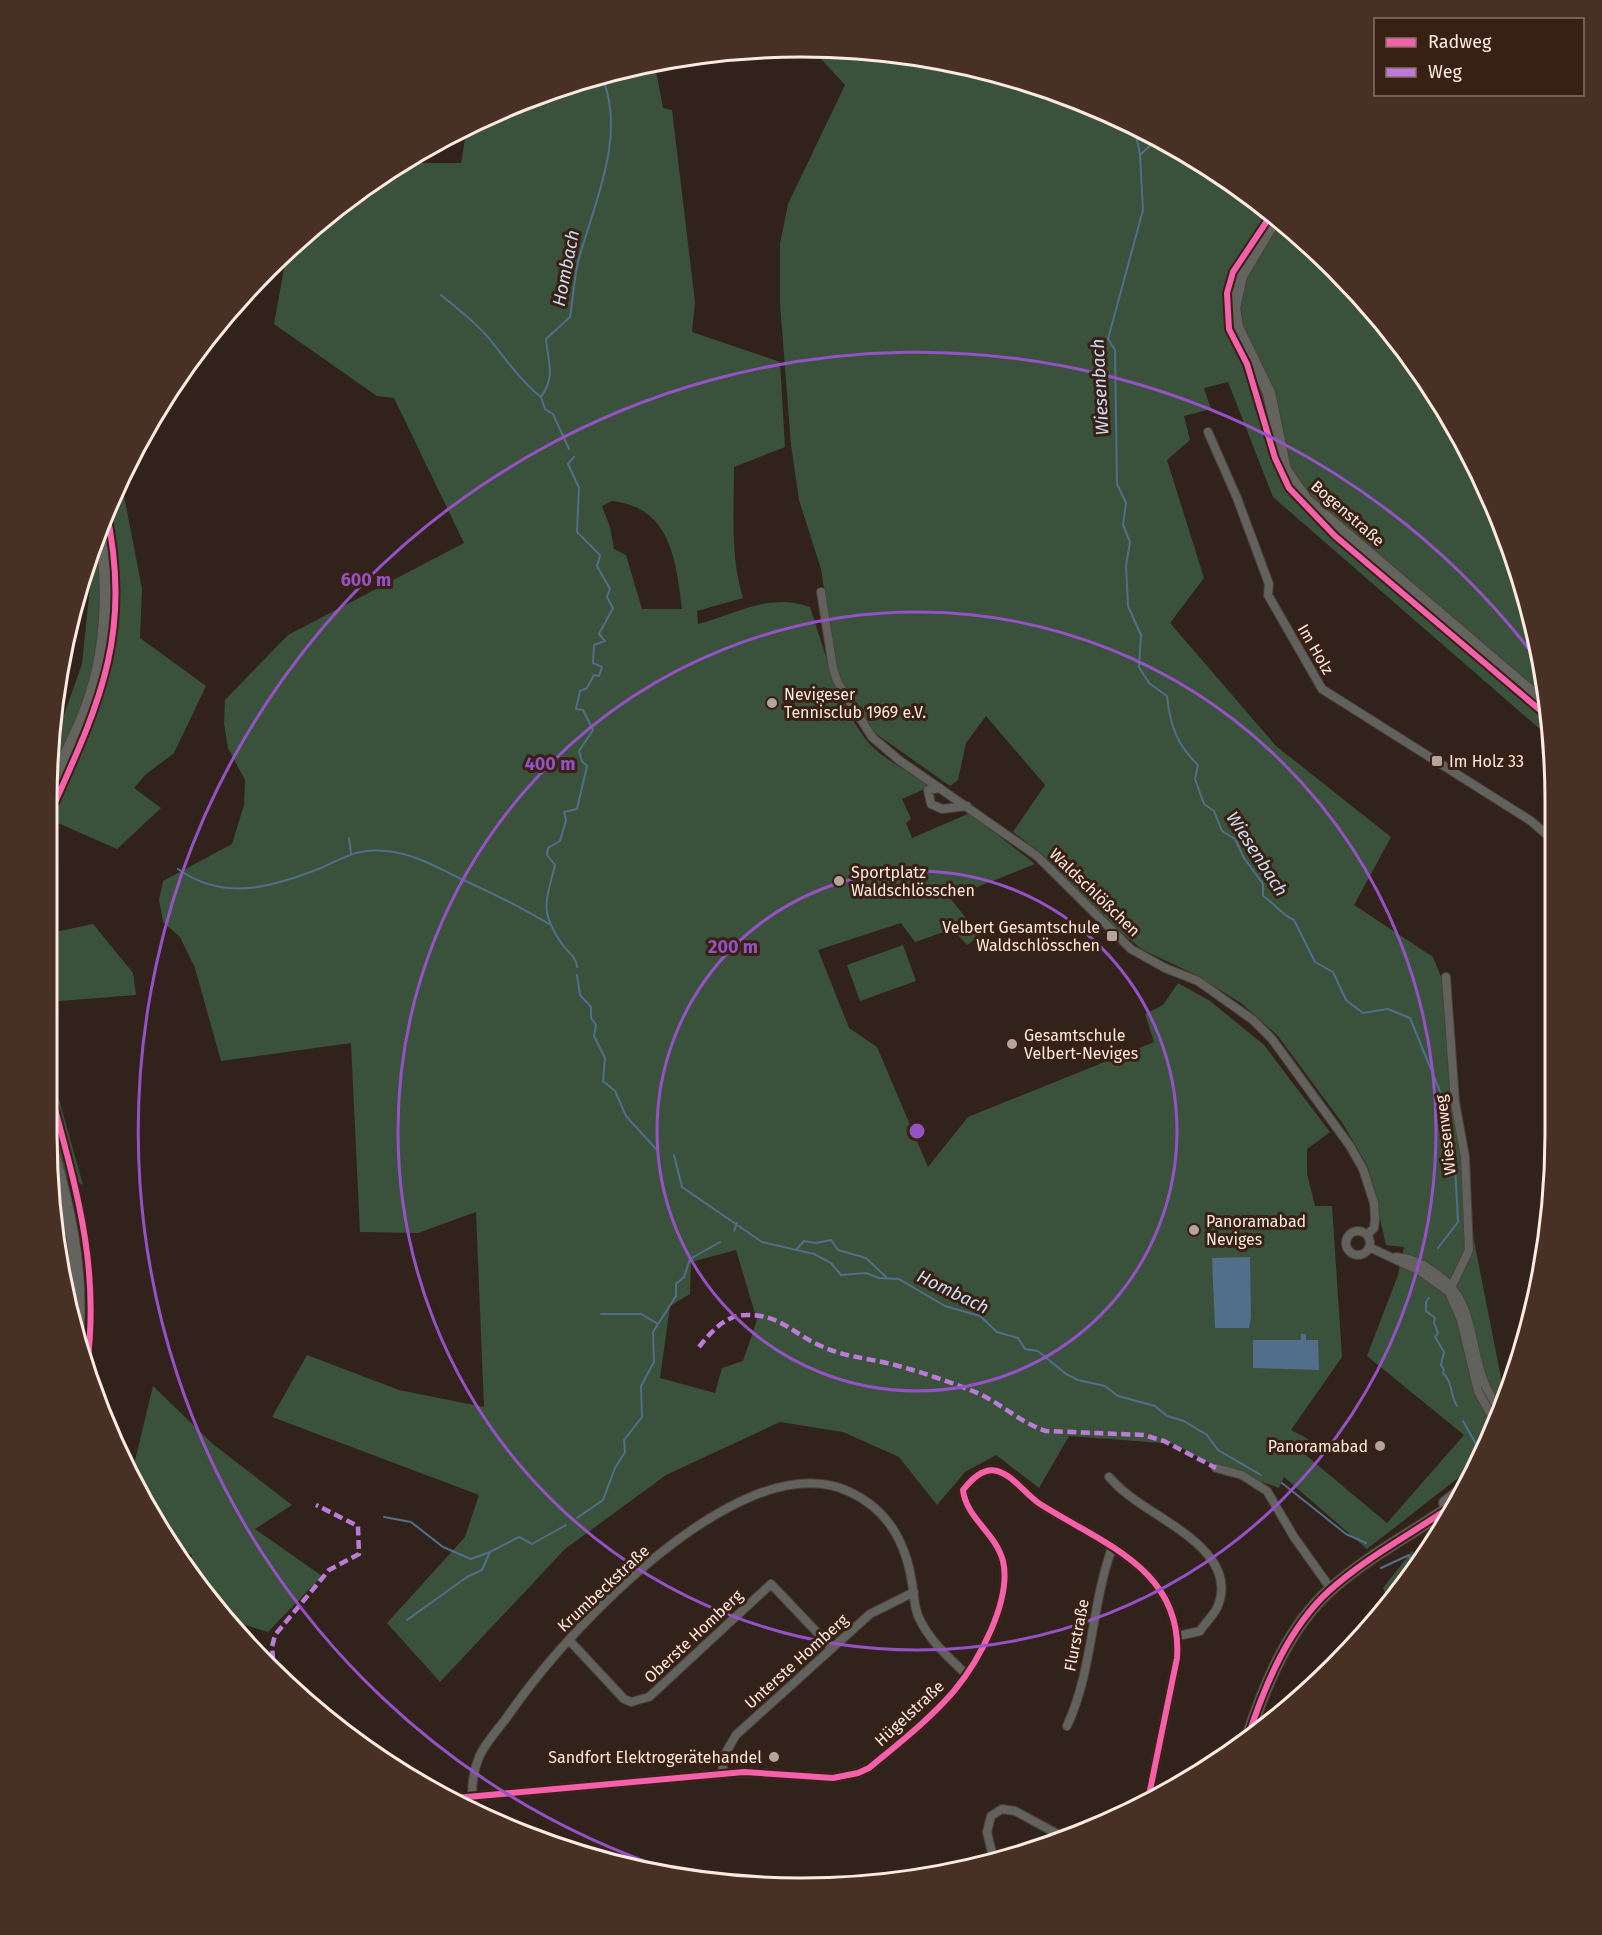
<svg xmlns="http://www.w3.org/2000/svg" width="1602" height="1935" viewBox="0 0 1602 1935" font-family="'Fira Sans',sans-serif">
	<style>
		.green { fill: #3a523b; fill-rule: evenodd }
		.water { fill: #516e8b }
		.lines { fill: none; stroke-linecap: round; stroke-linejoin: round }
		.stream { stroke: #516e8b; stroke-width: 2 }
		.street-casing { stroke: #4c4039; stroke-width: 10 }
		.secondary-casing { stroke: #4c4039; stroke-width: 14 }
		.street { stroke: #61615d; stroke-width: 8 }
		.secondary { stroke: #63645d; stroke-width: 12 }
		.quiet { stroke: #bd7bd9; stroke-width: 4.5; stroke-dasharray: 9 4.5; stroke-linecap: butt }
		.cycleway-casing { stroke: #392014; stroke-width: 10 }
		.cycleway { stroke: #f560ab; stroke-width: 6 }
		.ring { fill: none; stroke: #9552c6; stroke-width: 3 }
		.poi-dot { fill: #b5a49d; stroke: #392014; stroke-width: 2 }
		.labels { text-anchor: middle; stroke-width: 6; stroke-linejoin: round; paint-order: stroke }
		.street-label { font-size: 16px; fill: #fceae2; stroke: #392014 }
		.poi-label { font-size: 16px; fill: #fceae2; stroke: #392014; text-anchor: start }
		.water-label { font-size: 18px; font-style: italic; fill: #c8def3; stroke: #392014 }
		.rim { fill: none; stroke: #fceae2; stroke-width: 3 }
		.centre { fill: #9552c6; stroke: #392014; stroke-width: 3 }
		.ring-label { font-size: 18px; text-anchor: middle; font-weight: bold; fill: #9552c6; stroke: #392014; stroke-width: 6; stroke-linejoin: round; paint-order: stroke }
	</style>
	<rect width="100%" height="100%" fill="#31231c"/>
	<path class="green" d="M811,48L948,61L1089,104L1220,173L1334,267L1428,382L1498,512L1541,653V692L1545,695L1549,737L1273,497L1228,382L1204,388L1211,409L1184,416L1190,440L1167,460L1204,578L1170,623L1276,746L1391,837L1354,905L1433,957L1446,989L1457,1128L1468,1210L1505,1398L1476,1464L1367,1549L1284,1477L1279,1488L1205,1461L1175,1444L1069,1436L1039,1488L996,1455L965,1472L937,1505L899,1457L843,1432L780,1422L666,1475L565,1549L440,1682L387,1623L465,1537L479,1495L272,1417L307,1355L399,1390L484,1407L476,1212L418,1233L360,1232L351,1043L221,1061L195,968L180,937L163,922L159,900L163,881L232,844L244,805L245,780L228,748L224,723L225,700L288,635L464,543L394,398L377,396L274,324L287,252L382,174L402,163H461L467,128L512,104L654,61L663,108L672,110L695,302L692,332L780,362L785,447L734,467C734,511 730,556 743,598L697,611L698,624C736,614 770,592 810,607C823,647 844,722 876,750C892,764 913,774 931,786L902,799L911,819L906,823L912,838L970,813L1035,864L950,898L980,936L967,945L952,929L915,942L901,923L818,950L849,1028L877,1047L928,1167L968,1117L1154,1042L1145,1014L1163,1005L1178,983L1210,1001L1264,1045L1330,1132L1307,1149V1174L1315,1206H1332L1342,1357L1291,1430L1308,1439L1302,1452L1387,1523L1464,1435L1367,1356L1398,1275L1404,1247L1386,1245L1368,1167L1343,1124L1278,1036L1241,1003L1194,974L1143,950L1102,917L1041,853L1013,832L1045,785L986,716L966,743L958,780L950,786L875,733L842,683L836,668L821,569L799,500L791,445L780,303V244L788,204L845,85ZM612,501C671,507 676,561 682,609H642L626,555L614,549L610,527L602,506ZM736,1250L757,1320L743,1361L722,1368L715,1393L660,1378L670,1306L690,1294L691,1262Z
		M121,480L142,589L140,638L206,686L174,753L145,775L134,788L161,808L117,849L51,820L48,828V760L82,664L90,587L87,562L104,512Z
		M47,922L50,933L93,924L133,973L136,995L47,1002Z
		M903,945L916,981L860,1001L847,965Z
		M47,1057L83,1185L53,1170L71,1270L72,1326L47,1134Z
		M153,1386L214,1445L292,1505L255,1529L322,1576L268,1632L232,1621L189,1565L192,1555L174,1546L147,1511L132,1473Z
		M1412,1551L1420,1560L1389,1602L1383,1588Z"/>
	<path class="water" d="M1250,1257L1251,1316L1249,1328H1215L1212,1258Z
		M1301,1334H1306V1340H1318L1319,1370L1253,1368V1340H1301Z"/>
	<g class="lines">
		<path class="stream" d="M1134,127L1140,154
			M1156,140L1140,155L1143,210L1108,339L1115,350L1117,484L1126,503L1123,525L1130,542L1126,566L1128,606L1141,635L1139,667L1149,683L1167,696C1170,725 1177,745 1198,765L1195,779L1204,804L1214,811L1222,831L1235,839L1244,858L1263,884V896C1275,904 1281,914 1294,920L1315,962L1333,972L1346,1000L1363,1013L1388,1009L1410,1018L1448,1111L1455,1165L1458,1222L1438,1248
			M441,295C459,310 478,324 492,342C507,361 522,382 541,397
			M569,449L553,414L545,409L541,397C556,376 548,363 546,339L570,317C573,299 574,280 578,262C594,203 627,136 602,77
			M574,457L568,464L579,488L577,532L600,555L597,566L610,589L607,597L613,608L599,634L605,641L594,645L593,663L602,667L599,676L594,675L587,688L580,691L576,709L583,710L593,730L579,751L582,761L587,766L577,809L564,812L566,820L560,841L548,848L547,855L555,865C546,902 539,911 562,944C568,953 576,956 577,967
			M349,838L351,853
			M178,869C224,902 273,887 321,868C346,857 357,848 386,851C412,853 437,867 459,878C490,892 519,906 549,924
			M577,975L580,995L591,1007V1018L596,1025L594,1036L605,1058L603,1081L615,1091L626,1116L657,1150
			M674,1155L682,1187L762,1242L814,1254L831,1263L841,1275L866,1273L879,1278L899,1279L945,1306L980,1316L997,1332L1018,1338L1025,1349L1038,1351L1066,1374L1078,1380L1105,1386L1118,1396L1155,1406L1167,1416L1184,1421L1207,1435L1218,1450L1261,1475
			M734,1231L737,1223
			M796,1250L804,1241L816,1243L831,1240L838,1250L866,1258L886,1277
			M1429,1298L1426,1302V1311L1435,1318L1434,1323L1438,1333L1435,1337L1444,1352L1441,1365L1444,1370L1443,1373C1453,1382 1450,1395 1457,1406
			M601,1314H641L658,1324
			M1463,1421L1481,1453
			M1282,1483L1346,1534L1366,1543
			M384,1517L411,1522L443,1547L471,1559L490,1552
			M577,1518L603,1500L615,1468L625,1452L624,1440L642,1417L641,1386L654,1362L653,1332L676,1296V1284L684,1277L690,1259L720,1242
			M1381,1568L1409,1555L1414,1567
			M407,1620L467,1577L482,1570L490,1552L519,1537L532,1544L566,1525"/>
		<g class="street-casing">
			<path id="street" d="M1208,432L1237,498L1269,584L1268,595L1322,689L1531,821L1555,842
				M821,592L833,668L837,681L872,737L899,760L1037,856L1131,949L1165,968L1198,981L1253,1020L1272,1039L1350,1146L1363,1169L1374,1203L1375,1219L1374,1228L1367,1235
				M940,788L928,790L931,804L942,809L967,806
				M1446,977L1455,1102L1465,1157L1469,1250L1449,1292
				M1346 1243a12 12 0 1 1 24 0a12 12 0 1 1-24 0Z
				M1369,1247L1420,1271L1449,1292L1461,1320L1478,1391L1495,1422
				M1396,1257C1411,1258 1422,1263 1434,1272C1478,1301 1467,1345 1486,1387C1490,1395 1495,1403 1500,1411
				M1216,1468L1242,1475L1267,1491L1294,1537L1331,1589
				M1109,1477C1114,1482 1120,1489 1126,1493C1157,1520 1242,1552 1217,1608C1213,1616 1205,1623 1200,1631L1178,1636
				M569,1640L624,1699L631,1702L649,1697L771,1584L831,1647
				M1067,1726C1093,1670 1091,1606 1112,1548
				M722,1773L725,1754L736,1735L870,1614L914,1592
				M456,1798L744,1772L833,1778L858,1773L869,1768C898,1744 930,1719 954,1691C979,1661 1012,1600 1003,1561C996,1533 966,1518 963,1490C971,1480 983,1467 997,1471C1013,1475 1026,1495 1040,1504C1103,1544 1183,1569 1177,1658L1148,1800
				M473,1806C471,1790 473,1772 479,1757C485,1744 496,1731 505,1720C560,1640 664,1532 755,1495C786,1483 821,1477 852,1493C889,1511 906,1543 912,1583C914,1594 914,1608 919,1618C930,1641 947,1656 965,1673
				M993,1857L987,1832L991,1816L1002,1809L1015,1811L1065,1838"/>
		</g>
		<g class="secondary-casing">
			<path id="secondary" d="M1275,219L1241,276L1234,308L1237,327L1269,393L1285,470L1306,500L1546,705
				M48,794C60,765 75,739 86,710C109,649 110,587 100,524
				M47,1132C67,1199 84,1268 77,1340
				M1445,1503L1465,1487
				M1248,1737C1265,1684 1289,1627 1330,1590C1369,1555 1417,1531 1459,1501"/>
		</g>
		<use href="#street" class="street"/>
		<use href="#secondary" class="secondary"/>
		<path class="quiet" d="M699,1347C711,1332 725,1315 746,1315C780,1314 793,1334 821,1346C844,1357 867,1358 891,1364C918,1371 945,1380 970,1390C998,1400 1018,1422 1046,1431L1144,1435L1164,1441L1216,1468
			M274,1673L272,1647L275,1635L329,1570L359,1554L358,1526L316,1505"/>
		<g class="cycleway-casing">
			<path id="cycleway" d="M1271,215L1233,272L1227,293L1229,329L1247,364L1275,458L1289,488L1335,536L1547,716
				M48,818C99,704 133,637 106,509
				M47,1079C73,1179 101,1261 87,1366
				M1248,1737C1265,1684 1289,1627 1330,1590C1369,1555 1417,1531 1459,1501
				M456,1798L744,1772L833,1778L858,1773L869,1768C898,1744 930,1719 954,1691C979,1661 1012,1600 1003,1561C996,1533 966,1518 963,1490C971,1480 983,1467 997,1471C1013,1475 1026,1495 1040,1504C1103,1544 1183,1569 1177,1658L1148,1800"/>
		</g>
		<use href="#cycleway" class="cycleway"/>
	</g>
	<g class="ring">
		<circle cx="917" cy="1131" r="260"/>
		<circle cx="917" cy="1131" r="519"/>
		<path d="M676 1872A779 779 0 1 1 1539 662"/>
	</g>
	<g class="poi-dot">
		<circle cx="772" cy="703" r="6"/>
		<rect x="1431" y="755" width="12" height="12" rx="3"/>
		<circle cx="839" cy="881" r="6"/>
		<rect x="1106" y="930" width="12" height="12" rx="3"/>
		<circle cx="1012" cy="1044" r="6"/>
		<circle cx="1194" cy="1230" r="6"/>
		<circle cx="1380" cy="1446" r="6"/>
		<circle cx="774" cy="1757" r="6"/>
	</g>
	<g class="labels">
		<g class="street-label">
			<text transform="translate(1348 513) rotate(41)" y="6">Bogenstraße</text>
			<text transform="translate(1316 649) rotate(60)" y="6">Im Holz</text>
			<text transform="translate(1095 892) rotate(44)" y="6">Waldschlößchen</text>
			<text transform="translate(1445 1135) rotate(-97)" y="6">Wiesenweg</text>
			<text transform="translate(603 1588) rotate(-43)" y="6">Krumbeckstraße</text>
			<text transform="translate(1076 1635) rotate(-79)" y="6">Flurstraße</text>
			<text transform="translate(693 1636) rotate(-43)" y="6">Oberste Homberg</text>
			<text transform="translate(796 1661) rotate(-42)" y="6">Unterste Homberg</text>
			<text transform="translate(909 1713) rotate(-43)" y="6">Hügelstraße</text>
		</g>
		<g class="poi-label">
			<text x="784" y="700">Nevigeser<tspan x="784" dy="18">Tennisclub 1969 e.V.</tspan></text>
			<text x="1449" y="767">Im Holz 33</text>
			<text x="851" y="878">Sportplatz<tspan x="851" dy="18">Waldschlösschen</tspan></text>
			<text x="1100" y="933" text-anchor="end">Velbert Gesamtschule<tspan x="1100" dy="18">Waldschlösschen</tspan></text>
			<text x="1024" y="1041">Gesamtschule<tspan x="1024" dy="18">Velbert-Neviges</tspan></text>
			<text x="1206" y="1227">Panoramabad<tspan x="1206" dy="18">Neviges</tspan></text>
			<text x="1368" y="1452" text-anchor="end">Panoramabad</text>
			<text x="762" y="1763" text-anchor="end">Sandfort Elektrogerätehandel</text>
		</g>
		<g class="water-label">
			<text transform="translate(566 268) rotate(-79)" y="6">Hombach</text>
			<text transform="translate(1100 387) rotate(-93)" y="6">Wiesenbach</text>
			<text transform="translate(1257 854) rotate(57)" y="6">Wiesenbach</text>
			<text transform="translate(953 1292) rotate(26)" y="6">Hombach</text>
		</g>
	</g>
	<path d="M0 0H1602V1935H0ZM801 57H801A744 744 0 0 1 1545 801V1134A744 744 0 0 1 801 1878H801A744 744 0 0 1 57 1134V801A744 744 0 0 1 801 57Z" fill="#493024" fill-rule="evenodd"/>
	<path class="rim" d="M801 57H801A744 744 0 0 1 1545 801V1134A744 744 0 0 1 801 1878H801A744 744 0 0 1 57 1134V801A744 744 0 0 1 801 57Z"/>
	<circle cx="917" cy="1131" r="9" class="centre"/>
	<g class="ring-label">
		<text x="366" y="586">600 m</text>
		<text x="550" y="770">400 m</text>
		<text x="733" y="953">200 m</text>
	</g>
	<rect x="1374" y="18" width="210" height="78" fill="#392014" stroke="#877166" stroke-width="1.5"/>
	<rect x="1386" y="38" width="30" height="9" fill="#f560ab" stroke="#877166" stroke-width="1.5"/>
	<text x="1428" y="48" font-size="18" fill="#fceae2">Radweg</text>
	<rect x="1386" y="68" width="30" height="9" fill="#bd7bd9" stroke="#877166" stroke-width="1.5"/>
	<text x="1428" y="78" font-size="18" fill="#fceae2">Weg</text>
</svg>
